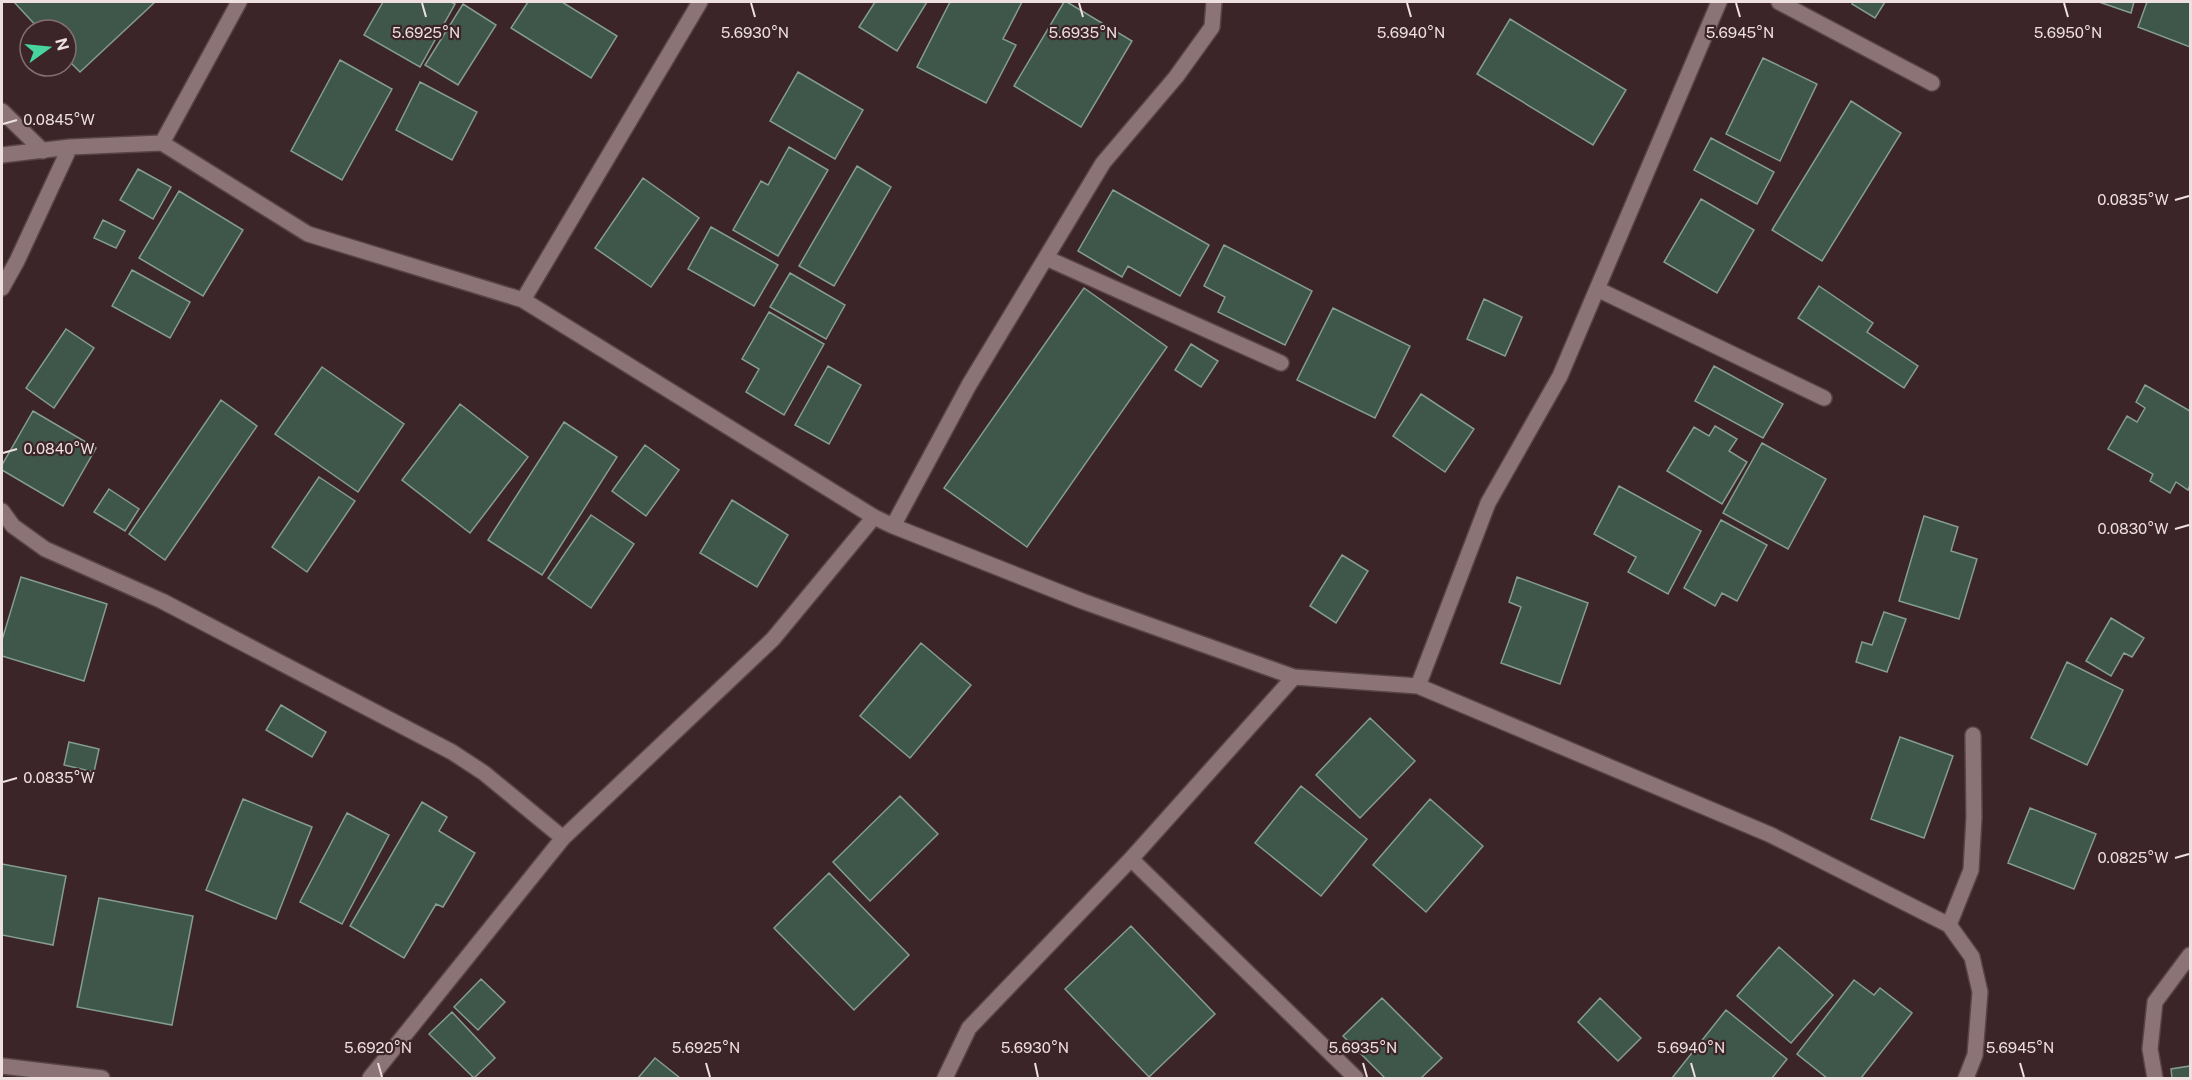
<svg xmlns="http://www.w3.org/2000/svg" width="2192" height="1080" viewBox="0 0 2192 1080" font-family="'Public Sans',sans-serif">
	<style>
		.building { fill: #3f564a; stroke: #849d90; stroke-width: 1.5 }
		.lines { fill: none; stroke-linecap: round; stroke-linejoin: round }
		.minor-casing { stroke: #584346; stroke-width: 18 }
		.minor { stroke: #8c7376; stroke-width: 15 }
		.ticks { fill: none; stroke: #eedfe1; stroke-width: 2 }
		.ticks-label { font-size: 15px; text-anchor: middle; fill: #eedfe1; stroke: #3b2528; stroke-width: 4.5; stroke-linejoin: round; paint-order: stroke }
	</style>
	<rect width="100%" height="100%" fill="#3b2528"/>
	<path class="building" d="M14,2H155L80,72L66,58V30H40Z
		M383,2H451L455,4L420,67L364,35Z
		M528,2H562L617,36L591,78L511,28Z
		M875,2H927L897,51L859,27Z
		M950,2H1022L1003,39L1016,45L986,103L917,67Z
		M1064,2H1067L1132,41L1081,127L1014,86Z
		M1853,2H1885L1875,18L1852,4Z
		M2099,2H2134L2131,13Z
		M2147,2H2190V47L2138,27Z
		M463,4L496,25L458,85L425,65Z
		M1510,19L1626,90L1593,145L1477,74Z
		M1763,58L1817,84L1780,161L1726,134Z
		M340,60L392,89L342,180L291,151Z
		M798,72L863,110L835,159L770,121Z
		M420,82L477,112L452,160L396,130Z
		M1851,101L1901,133L1822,261L1772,230Z
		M1711,138L1774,172L1757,204L1694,170Z
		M789,147L828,170L778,256L733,230L761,181L768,185Z
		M857,166L891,187L834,286L799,266Z
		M138,169L171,187L153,219L120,200Z
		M643,178L699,218L651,287L595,248Z
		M1113,190L1209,245L1180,296L1128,266L1122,277L1078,251Z
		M179,191L243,230L203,296L139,258Z
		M1701,199L1754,230L1717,293L1664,262Z
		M103,220L125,231L116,248L94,238Z
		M711,227L778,265L754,306L688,269Z
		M1224,245L1312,291L1285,345L1218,312L1225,297L1204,286Z
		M132,270L190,302L170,338L112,306Z
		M790,273L845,305L826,339L770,307Z
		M1819,286L1873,323L1867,332L1918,366L1904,388L1798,318Z
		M1084,288L1167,347L1027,547L944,488Z
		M1484,299L1522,317L1505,356L1467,339Z
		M1333,308L1410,346L1375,418L1297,380Z
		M769,312L824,344L784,415L746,392L759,369L742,359Z
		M66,329L94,348L54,408L26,388Z
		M1191,344L1218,361L1201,387L1175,370Z
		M828,366L861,385L829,444L795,425Z
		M1714,366L1783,404L1763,438L1695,401Z
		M322,367L404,424L358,492L275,434Z
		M2145,385L2190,411V485L2188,490L2176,482L2170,493L2150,481L2153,474L2108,449L2127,416L2137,422L2145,408L2136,402Z
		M1421,394L1474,429L1445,472L1393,436Z
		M221,400L257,426L165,560L129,534Z
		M460,404L528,457L470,533L402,480Z
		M33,411L96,448L63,506L2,470V465Z
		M564,422L617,457L542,575L488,540Z
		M1715,426L1737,439L1729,451L1747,462L1722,504L1667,471L1694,427L1709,436Z
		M1762,443L1826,479L1788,549L1723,513Z
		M645,445L679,470L646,516L612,491Z
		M319,477L355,501L307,572L272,547Z
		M1619,486L1701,531L1668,594L1628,572L1636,557L1594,534Z
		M109,489L139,509L125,531L94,512Z
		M732,500L788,535L757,587L700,553Z
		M591,515L634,544L591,608L548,578Z
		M1924,516L1958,527L1951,551L1977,559L1959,619L1899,601Z
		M1721,520L1767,545L1737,601L1722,593L1715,606L1684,588Z
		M1342,555L1368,571L1336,623L1310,606Z
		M21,577L107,604L84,681L2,656V640Z
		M1517,577L1588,603L1560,684L1501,663L1521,607L1509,602Z
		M1884,612L1906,619L1887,672L1856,662L1862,642L1872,645Z
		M2111,618L2144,638L2132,657L2124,653L2111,676L2086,661Z
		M921,643L971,685L910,758L860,716Z
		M2067,662L2123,690L2087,765L2031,738Z
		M281,705L326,732L312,757L266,730Z
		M1370,718L1415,761L1360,818L1316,775Z
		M1900,737L1953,756L1924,838L1871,819Z
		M69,742L99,749L94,772L64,765Z
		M1301,786L1367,839L1321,896L1255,843Z
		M900,796L938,834L870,901L833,862Z
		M243,799L312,827L276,919L206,890Z
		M1430,799L1483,846L1426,912L1373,865Z
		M422,802L447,817L439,831L475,853L443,907L436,904L404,958L350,926Z
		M2030,808L2096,834L2074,889L2008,863Z
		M347,813L389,835L342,924L300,902Z
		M2,864L66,876L53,945L2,935Z
		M829,873L909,955L854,1010L774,928Z
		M99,898L193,916L172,1025L77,1007Z
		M1131,926L1215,1014L1149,1077L1065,989Z
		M1779,947L1833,995L1791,1043L1737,996Z
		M481,979L505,1002L478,1030L454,1007Z
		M1854,980L1874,995L1880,988L1912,1013L1861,1078H1827L1797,1054Z
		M1382,998L1442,1058L1421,1078H1385L1343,1036Z
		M1600,998L1641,1038L1618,1061L1578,1022Z
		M1726,1010L1787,1059L1772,1078H1672Z
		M452,1012L495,1058L474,1078L429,1034Z
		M655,1058L680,1078H638Z
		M2190,1066V1078H2172L2171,1069Z"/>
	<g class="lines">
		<g class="minor-casing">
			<path id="minor" d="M1779,2L1932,83
				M2,111L43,151
				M162,143L239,2
				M2,155L70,147L162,143L308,234L523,300L874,517L893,526L1082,601L1294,677L1418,686L1771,835L1949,925L1972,957L1980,992L1975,1055L1966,1078
				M1046,258L1281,363
				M2,288L17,261L70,147
				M1597,289L1824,398
				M523,300L700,2
				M2,511L13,526L45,549L162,601L452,752L484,773L563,838
				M893,526L969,385L1103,163L1176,77L1212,27L1214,2
				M1418,686L1488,503L1560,376L1719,2
				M1131,859L1356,1078
				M1949,925L1971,870L1974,817L1973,735
				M2,1066L102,1078
				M370,1078L563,838L773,639L874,517
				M945,1078L969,1028L1131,859L1294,677
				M2155,1078L2150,1049L2155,1002L2190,955"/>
		</g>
		<use href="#minor" class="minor"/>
	</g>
	<path class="ticks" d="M422,3L426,17M751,3L755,17M1079,3L1083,17M1407,3L1411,17M1736,3L1740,17M2064,3L2068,17M3,124L17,120M2175,200L2189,196M3,453L17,449M2175,529L2189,525M3,782L17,778M2175,858L2189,854M378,1063L382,1077M706,1063L710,1077M1035,1063L1038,1077M1363,1063L1367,1077M1691,1063L1695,1077M2020,1063L2024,1077"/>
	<g class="ticks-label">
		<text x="426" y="38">5.6925°N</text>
		<text x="755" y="38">5.6930°N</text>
		<text x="1083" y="38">5.6935°N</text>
		<text x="1411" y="38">5.6940°N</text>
		<text x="1740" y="38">5.6945°N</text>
		<text x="2068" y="38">5.6950°N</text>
		<text x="59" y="125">0.0845°W</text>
		<text x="2133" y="205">0.0835°W</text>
		<text x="59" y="454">0.0840°W</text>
		<text x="2133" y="534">0.0830°W</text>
		<text x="59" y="783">0.0835°W</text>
		<text x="2133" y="863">0.0825°W</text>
		<text x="378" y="1053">5.6920°N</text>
		<text x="706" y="1053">5.6925°N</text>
		<text x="1035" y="1053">5.6930°N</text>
		<text x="1363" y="1053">5.6935°N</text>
		<text x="1691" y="1053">5.6940°N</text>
		<text x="2020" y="1053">5.6945°N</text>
	</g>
	<rect width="2192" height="1080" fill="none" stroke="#eedfe1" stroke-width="6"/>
	<g transform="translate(48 48) rotate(75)"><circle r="28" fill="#3b2528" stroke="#836f72" stroke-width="1.5"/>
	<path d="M0-4.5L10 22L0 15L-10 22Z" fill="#48d49d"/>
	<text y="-9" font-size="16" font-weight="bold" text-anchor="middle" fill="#eedfe1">N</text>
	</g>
</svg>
